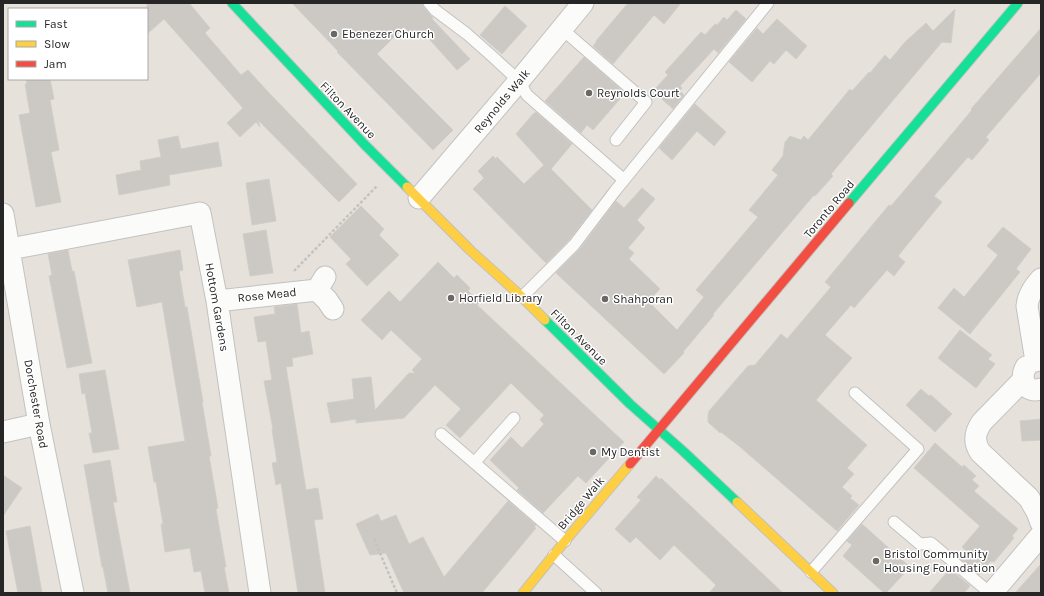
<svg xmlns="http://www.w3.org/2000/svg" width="1044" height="596" viewBox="0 0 1044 596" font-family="Karla,sans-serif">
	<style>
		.building { fill: #ccc9c5; stroke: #d1cdc8 }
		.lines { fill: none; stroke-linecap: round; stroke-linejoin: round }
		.lane-casing { stroke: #c3c1c1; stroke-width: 13 }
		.street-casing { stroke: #c3c1c1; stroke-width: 23 }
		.fast-casing { stroke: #c3c1c1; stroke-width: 11 }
		.slow-casing { stroke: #c3c1c1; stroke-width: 11 }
		.jam-casing { stroke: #c3c1c1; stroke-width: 11 }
		.path { stroke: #c4c3c2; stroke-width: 2.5; stroke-dasharray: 3 2; stroke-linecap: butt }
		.lane { stroke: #fbfbfa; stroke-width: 11 }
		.street { stroke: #fbfbfa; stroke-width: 21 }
		.fast { stroke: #16e098; stroke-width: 9 }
		.slow { stroke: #ffcf43; stroke-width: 9 }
		.jam { stroke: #f24e42; stroke-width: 9 }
		.poi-dot { fill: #696865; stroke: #fff; stroke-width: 1.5 }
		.labels { text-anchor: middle; stroke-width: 3; stroke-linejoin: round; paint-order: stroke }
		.poi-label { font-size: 12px; fill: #262626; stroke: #fff; text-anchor: start }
		.street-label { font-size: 12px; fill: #262626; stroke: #fff }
	</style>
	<rect width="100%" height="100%" fill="#e6e2db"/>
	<path class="building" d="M147,3H189L210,28L205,33L241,75L248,70L271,95L357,184L339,202L258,120L260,127L256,122L240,137L227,123L243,108L164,19L147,34Z
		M292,3H422L424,8L433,18L432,19L470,59L457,70L422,31L414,38L404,27L377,54L453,130L433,150L337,52L338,51Z
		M628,3H681L664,24L654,15L613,64L593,46L597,41H596Z
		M505,6L527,26L502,54L480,35Z
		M955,9L951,43L942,42L831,174L833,176L815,196L814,195L713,314L714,315L683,352L684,353L664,374L556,273L580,249L616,201L624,208L642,188L655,199L637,220L645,228L628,248L634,253L629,259L660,289L648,301L677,330L704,297L696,290L758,217L749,210L778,175L772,170L783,156L785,142L790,136L801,140L804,136L808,140L850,89L852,91L869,72L870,73L885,55L890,60L905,42L926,23L933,31Z
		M736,10L746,19L718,53L714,49L680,86L682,88L680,91L684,95L673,109L653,91L668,75L665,72L701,32L705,35L715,24L717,25L724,17L727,20Z
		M777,19L807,46L796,59L786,50L774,64L770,61L752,82L729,62L757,28L763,34Z
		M1041,28V73L986,137L989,140L972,160L968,157L934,196L942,202L898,256L905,262L894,276L887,270L854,308L851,305L825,335L852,358L816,400L867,445L847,468L854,474L842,487L852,496L850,498L859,505L837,531L739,446L721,432L720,433L708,422V415L709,411L748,366L755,365L781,334L787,339L831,287L825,282L889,205L891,206L931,159L972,110L971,109Z
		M584,57L625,93L593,130L587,125L581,133L545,101Z
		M26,79H50L54,99L50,100L59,150L51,152L61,202L36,207L19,115L30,113L25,84H27Z
		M695,104L726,132L714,146L697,131L672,160L659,148Z
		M536,112L572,144L551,169L592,210L569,240L546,263L473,189L484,178L478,171L493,156L496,159L497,157L524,184L544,165L516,134L533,114Z
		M178,136L181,149L218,142L222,166L169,175L170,185L119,195L116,175L141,170L140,161L161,157L158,140Z
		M269,179L276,221L252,225L246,183Z
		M361,206L384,229L379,235L399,255L367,286L346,264L351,259L330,237Z
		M1003,227L1031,249L1016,269L1020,272L970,334L938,308L954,288L964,297L987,269L998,255L987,246Z
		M266,230L273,273L250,276L243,234Z
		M68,250L72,271H74L92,363L67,368L49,276L52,275L48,254Z
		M180,250L183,270L179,271L185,307H187L203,402H202L211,456H209L218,508L216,509L226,567H224L229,593H205L201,571L194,572L190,548L165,552L161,524H163L156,482H154L148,447L185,441L162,302L137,307L128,260Z
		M438,262L454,278L457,275L470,288L468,291L480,302L477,305L624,442L586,483L578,476L543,513L517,490L519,488L490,460L511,437L522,448L544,424L540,420L544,415L511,383L460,438L446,425L461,409L435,385L404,418L356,423V419L331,423L327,403L354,399L352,379L371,377L375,410L409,373H415L412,370L422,359L391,330L382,340L361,320L389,291L400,302Z
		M297,304L301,333L309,331L313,354L292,358L293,366L286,367L306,490L318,488L323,519L314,520L325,593H298L281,483L276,485L272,463L277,462L272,429H273L264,381L272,380L266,341L258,342L254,317L275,314L274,307Z
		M960,330L992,355L988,359L995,364L976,388L938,358Z
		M105,370L119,449L93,453L89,433H92L85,393L82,394L79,374Z
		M921,389L929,396L931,395L952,414L935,432L906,405Z
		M1041,419V440L1022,441L1020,421Z
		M935,443L962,467L964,465L976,476L972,480L979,486L974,491L1018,529L1012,536L1014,538L994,562L991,561L979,575L960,558L966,551L962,547L980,526L914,468Z
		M110,460L117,502H113L130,593H108L103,567H102L84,465Z
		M3,475L22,488L3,516Z
		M656,476L660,480L661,478L783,593H709L716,585L674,545L660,560L636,537L630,543L615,529L641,500L637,497Z
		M508,501L536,525L534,527L536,528L482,593H404L386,553L370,555L356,524L378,514L381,521L396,515L409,544L423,537L444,577Z
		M862,524L910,567L886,593H884L843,556L852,545L847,541Z
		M30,526L42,593H18L6,531Z
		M1041,564V593H1015Z
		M950,569L970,586L964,593H929Z"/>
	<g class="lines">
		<g class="lane-casing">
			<path id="lane" d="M429,3L435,10L467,34L493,57L519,81L527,95L624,180
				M562,29L646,102L616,140
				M522,297L574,245L615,191L768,3
				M441,434L565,541
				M474,463L514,418
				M894,522L920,544L931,543L990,593
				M554,555L596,593
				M811,572L918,449L855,393"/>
		</g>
		<g class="street-casing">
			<path id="street" d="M419,198L519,81L583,3
				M3,214L39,424L73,593
				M10,249L200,213L217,301L260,593
				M317,290L327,300L333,309
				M217,301L317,290L325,277
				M1036,361L1027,306C1028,295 1034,287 1041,279
				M1026,367C1019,379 1026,394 1041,389
				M1023,380L982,422C975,432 973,441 980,452L1029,498L1037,512L1041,523
				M3,432L39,424
				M992,593L1041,535"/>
		</g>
		<g class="fast-casing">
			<path id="fast" d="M232,3L364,144L407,187
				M849,203L1018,3
				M545,320L630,404L683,451L737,502"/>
		</g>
		<g class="slow-casing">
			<path id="slow" d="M407,187L471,251L522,297L545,320
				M737,502L833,593
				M523,593L565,541L630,464"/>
		</g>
		<g class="jam-casing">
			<path id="jam" d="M630,464L849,203"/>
		</g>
		<path class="path" d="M294,271L377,186
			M374,539L397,593"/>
		<use href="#lane" class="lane"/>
		<use href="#street" class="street"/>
		<use href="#fast" class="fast"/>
		<use href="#slow" class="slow"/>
		<use href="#jam" class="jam"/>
	</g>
	<g class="poi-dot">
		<circle cx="334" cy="34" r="4"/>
		<circle cx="589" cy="93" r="4"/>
		<circle cx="451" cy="298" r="4"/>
		<circle cx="605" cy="299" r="4"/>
		<circle cx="593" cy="452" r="4"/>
		<circle cx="876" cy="561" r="4"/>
	</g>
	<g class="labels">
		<g class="poi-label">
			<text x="342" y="38">Ebenezer Church</text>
			<text x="597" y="97">Reynolds Court</text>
			<text x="459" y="302">Horfield Library</text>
			<text x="613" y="303">Shahporan</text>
			<text x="601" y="456">My Dentist</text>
			<text x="884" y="558">Bristol Community<tspan x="884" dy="14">Housing Foundation</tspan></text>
		</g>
		<g class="street-label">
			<text transform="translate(502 101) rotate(-50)" y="4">Reynolds Walk</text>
			<text transform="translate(348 110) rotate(46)" y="4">Filton Avenue</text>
			<text transform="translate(829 209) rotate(-50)" y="4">Toronto Road</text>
			<text transform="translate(267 295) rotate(-6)" y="4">Rose Mead</text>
			<text transform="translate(217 307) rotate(80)" y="4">Hottom Gardens</text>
			<text transform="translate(579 337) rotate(45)" y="4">Filton Avenue</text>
			<text transform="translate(36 404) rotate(80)" y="4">Dorchester Road</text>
			<text transform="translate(581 503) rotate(-50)" y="4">Bridge Walk</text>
		</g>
	</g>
	<rect width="1044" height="596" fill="none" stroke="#262626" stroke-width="8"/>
	<rect x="8" y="8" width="140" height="72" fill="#ffffff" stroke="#a8a8a8"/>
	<rect x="16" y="21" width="20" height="6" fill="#16e098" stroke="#a8a8a8"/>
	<text x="44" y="28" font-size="12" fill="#262626">Fast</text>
	<rect x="16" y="41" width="20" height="6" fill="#ffcf43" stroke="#a8a8a8"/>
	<text x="44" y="48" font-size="12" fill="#262626">Slow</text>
	<rect x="16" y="61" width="20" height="6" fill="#f24e42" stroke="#a8a8a8"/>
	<text x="44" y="68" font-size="12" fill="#262626">Jam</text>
</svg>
